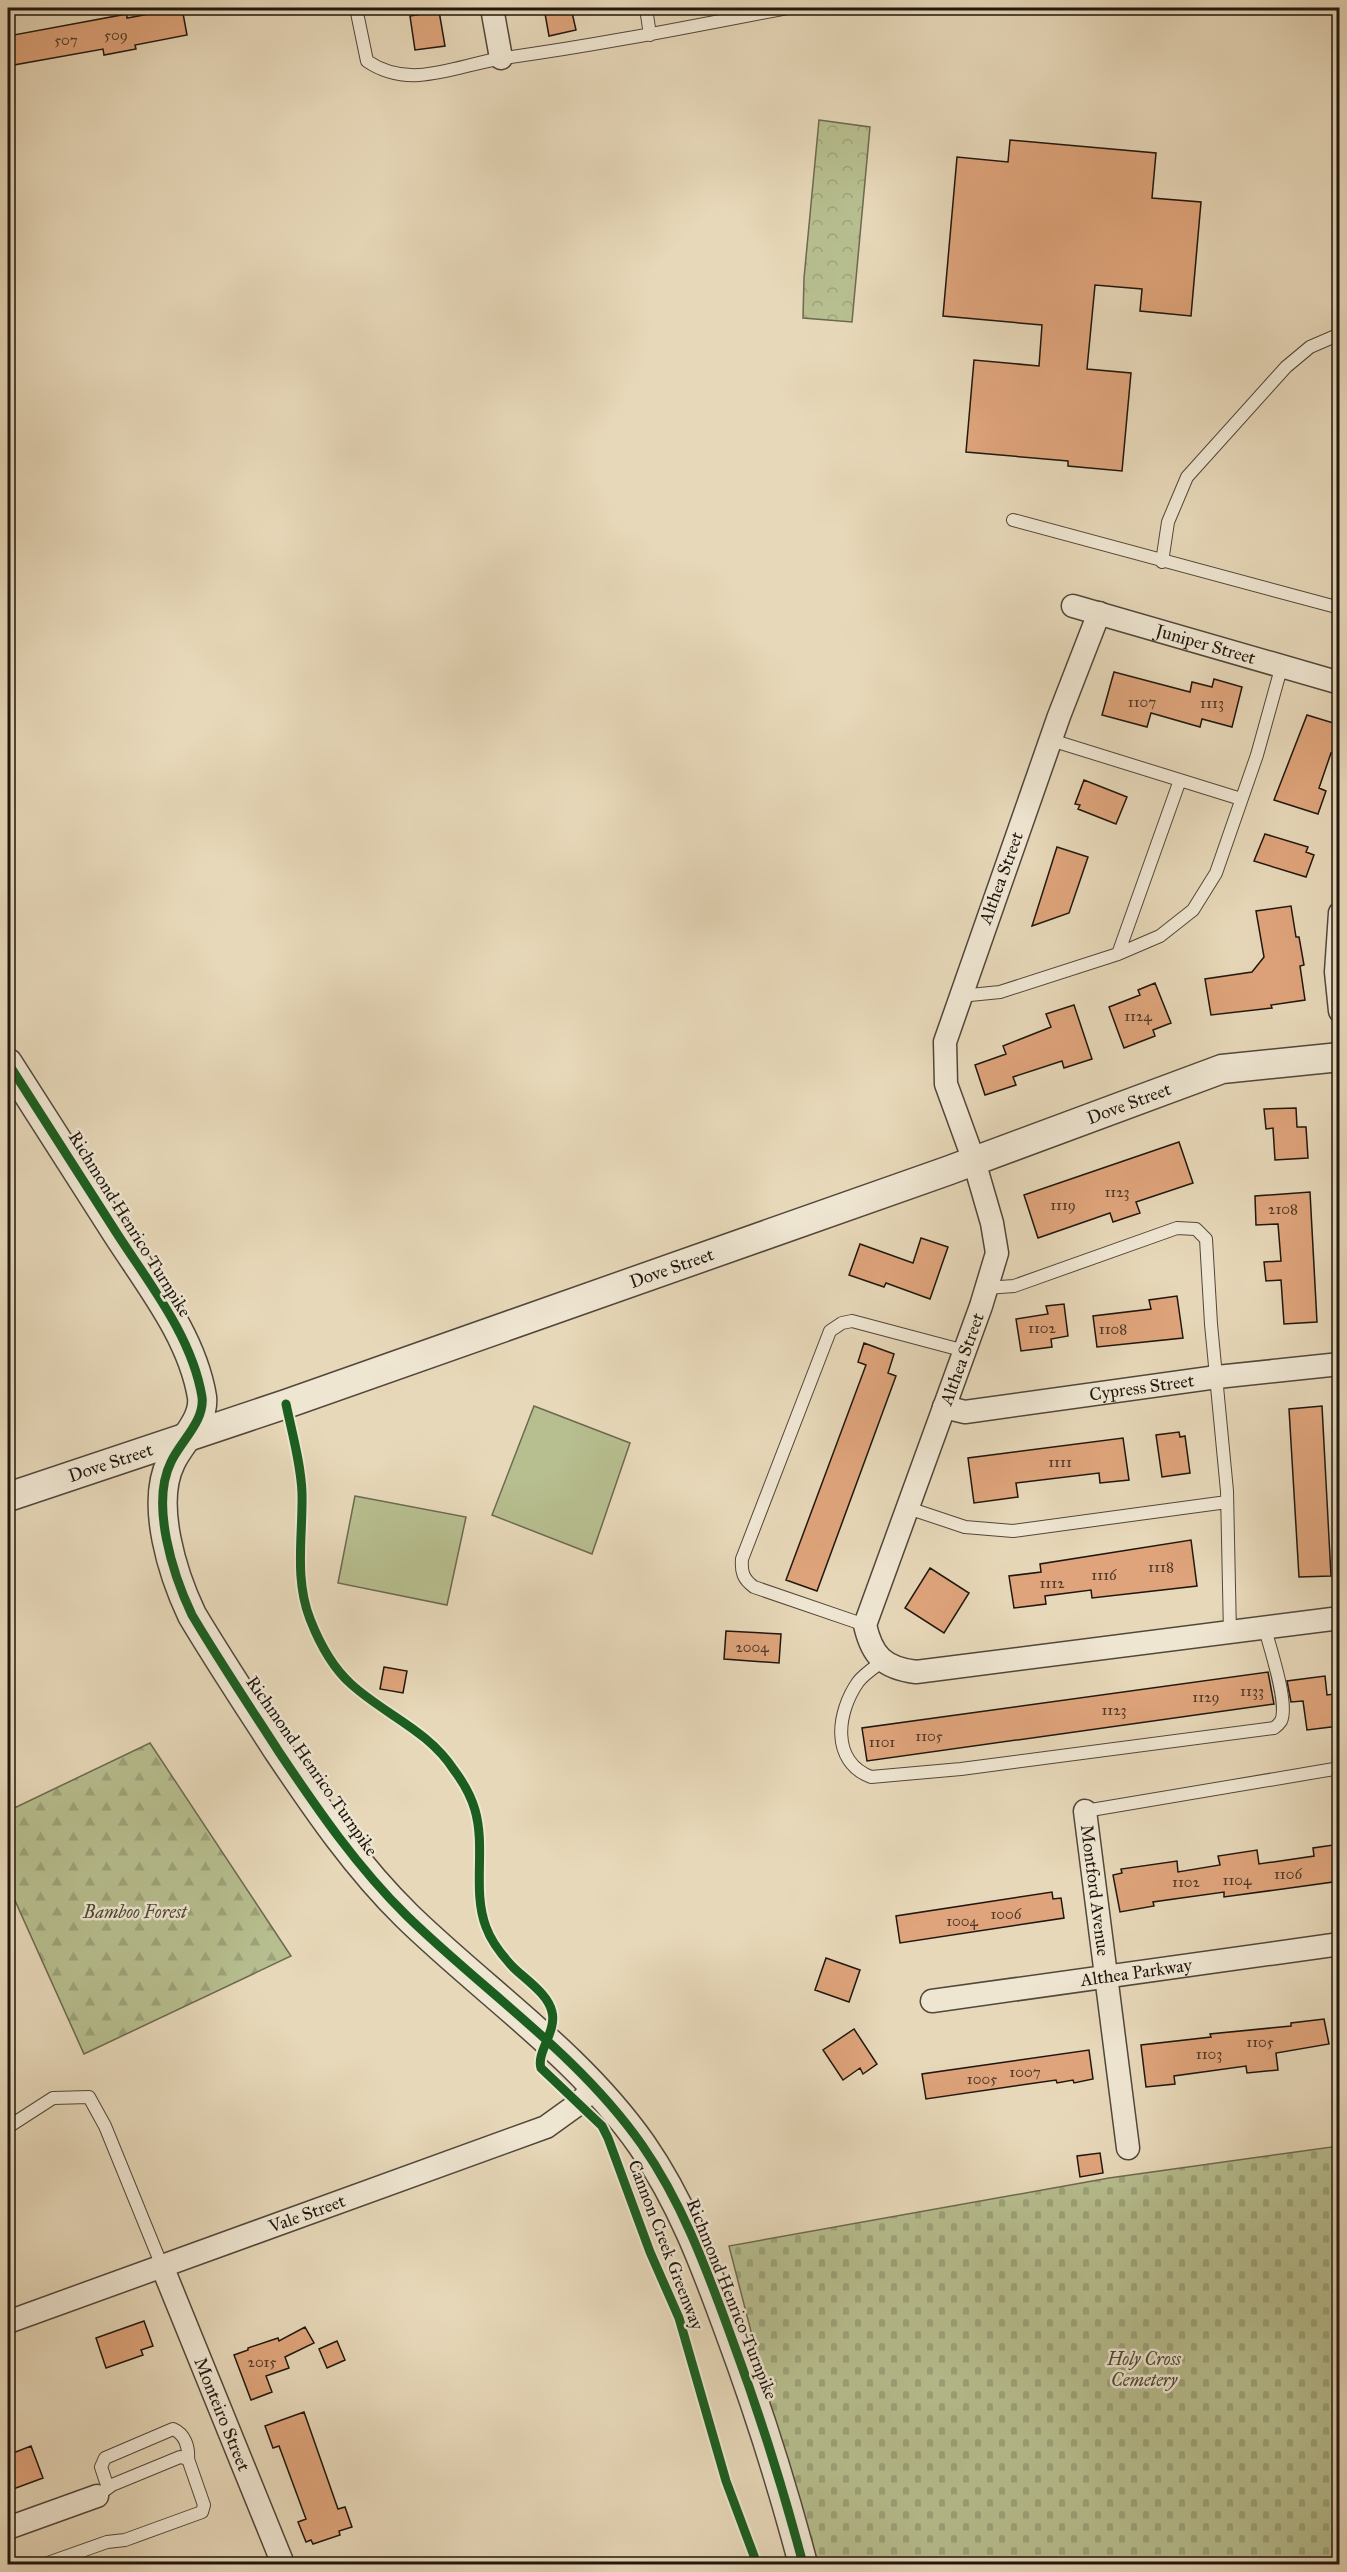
<svg xmlns="http://www.w3.org/2000/svg" width="1347" height="2572" viewBox="0 0 1347 2572" font-family="'IM FELL Great Primer',serif">
	<style>
		.green { fill: #b7be8f; stroke: #6b6a4f; stroke-width: 1.5 }
		.forest { fill: url(#forest-firs); stroke: #6b6a4f; stroke-width: 1.5 }
		.cemetery { fill: url(#cemetery-stones); stroke: #6b6a4f; stroke-width: 1.5 }
		.park { fill: url(#park-crowns); stroke: #6b6a4f; stroke-width: 1.5 }
		.building { fill: #dfa47b; stroke: #1f170f; stroke-width: 1.5 }
		.lines { fill: none; stroke-linecap: round; stroke-linejoin: round }
		.service-casing { stroke: #51473a; stroke-width: 14 }
		.minor-casing { stroke: #51473a; stroke-width: 25 }
		.tertiary-casing { stroke: #51473a; stroke-width: 31 }
		.service { stroke: #efe6d2; stroke-width: 12 }
		.minor { stroke: #efe6d2; stroke-width: 22 }
		.tertiary { stroke: #efe6d2; stroke-width: 28 }
		.cycleway-casing { stroke: #efe6d2; stroke-width: 13 }
		.cycleway { stroke: #1b5e20; stroke-width: 9 }
		.labels { text-anchor: middle; stroke-width: 5; stroke-linejoin: round; paint-order: stroke }
		.number-label { font-size: 15px; fill: #4f3a2a }
		.street-label { font-size: 18px; fill: #1f170f; stroke: #efe6d2 }
		.park-label { font-size: 18px; font-style: italic; fill: #4d4935; stroke: #efe6d2 }
	</style>
	<defs>
		<pattern id="forest-firs" width="22" height="20" patternUnits="userSpaceOnUse" patternTransform="scale(1.5)"><rect width="22" height="20" fill="#b7be8f"/><path d="M5 1l3.5 6h-7zM16 11l3.5 6h-7z" fill="#9da37a"/></pattern>
		<pattern id="cemetery-stones" width="16" height="16" patternUnits="userSpaceOnUse" patternTransform="scale(1.5)"><rect width="16" height="16" fill="#b7be8f"/><path d="M2 7V4a2 2 0 0 1 4 0v3zM10 15v-3a2 2 0 0 1 4 0v3z" fill="#9da37a"/></pattern>
		<pattern id="park-crowns" width="20" height="18" patternUnits="userSpaceOnUse" patternTransform="scale(1.5)"><rect width="20" height="18" fill="#b7be8f"/><path d="M2 6a3 3 0 1 1 6 0M12 15a3 3 0 1 1 6 0" fill="none" stroke="#9da37a"/></pattern>
	</defs>
	<rect width="100%" height="100%" fill="#e7d8b9"/>
	<filter id="stains"><feTurbulence type="fractalNoise" baseFrequency=".00333" numOctaves="4"/><feColorMatrix values="0 0 0 0 .2 0 0 0 0 .09 0 0 0 0 .02 0 0 0 .5 -.17"/></filter>
	<radialGradient id="worn" r=".72"><stop offset=".6" stop-color="#630" stop-opacity="0"/><stop offset="1" stop-color="#630" stop-opacity=".3"/></radialGradient>
	<path class="green" d="M534,1406L630,1443L592,1554L492,1515Z
		M355,1496L466,1517L447,1605L338,1583Z"/>
	<path class="forest" d="M150,1743L291,1956L84,2054L8,1885V1811Z"/>
	<path class="cemetery" d="M1339,2146V2564H811L729,2246L1109,2178Z"/>
	<path class="park" d="M819,120L870,127L852,322L803,318L804,278Z"/>
	<path class="building" d="M182,8L187,35L135,45L136,49L104,55L103,49L8,66V36L127,14V18Z
		M544,8H571L576,30L549,36Z
		M439,11L445,46L415,50L410,16Z
		M1010,140L1156,153L1152,198L1201,202L1191,316L1140,311L1142,289L1095,285L1087,369L1131,373L1122,471L1068,466V461L966,452L974,360L1039,366L1042,325L943,316L957,157L1008,162Z
		M1114,672L1190,692L1192,682L1212,687L1214,679L1242,687L1232,727L1202,719L1200,727L1151,713L1147,727L1102,715Z
		M1307,715L1340,725V755L1331,753L1319,788L1326,791L1318,814L1274,800Z
		M1084,780L1127,797L1116,824L1078,809L1080,805L1075,804Z
		M1265,834L1308,847L1306,852L1314,855L1306,877L1254,861Z
		M1057,847L1088,857L1069,913L1032,926Z
		M1291,906L1296,937H1299L1304,965L1300,966L1305,1000L1271,1005L1272,1008L1211,1015L1205,979L1252,972L1264,957L1256,911Z
		M1155,983L1171,1023L1153,1030L1155,1036L1124,1048L1109,1007L1140,995L1138,990Z
		M1074,1005L1092,1059L1064,1068L1062,1061L1013,1077L1016,1085L985,1095L975,1065L1006,1054L1003,1046L1051,1027L1046,1014Z
		M1296,1108L1297,1127H1306L1308,1158L1275,1160L1273,1128L1266,1129L1264,1109Z
		M1179,1142L1193,1183L1136,1202L1140,1213L1113,1222L1110,1213L1038,1238L1024,1195Z
		M1310,1192L1317,1322L1284,1324L1281,1280L1266,1281L1264,1262L1281,1261L1278,1224L1256,1225L1255,1196Z
		M921,1238L948,1247L930,1299L886,1283L884,1287L849,1275L860,1244L913,1263Z
		M1177,1296L1183,1338L1097,1347L1093,1316L1151,1309L1149,1300Z
		M1064,1304L1068,1336L1051,1339L1052,1347L1021,1351L1016,1319L1048,1314L1046,1306Z
		M864,1343L894,1354L888,1373L896,1376L817,1591L786,1580L866,1365L858,1362Z
		M1322,1406L1331,1576L1299,1577L1289,1409Z
		M1179,1432L1180,1437L1185,1436L1190,1473L1162,1477L1156,1435Z
		M1123,1438L1129,1480L1100,1483L1099,1473L1016,1483L1018,1497L974,1503L968,1458Z
		M1191,1540L1197,1586L1092,1598L1091,1590L1045,1596L1046,1604L1014,1608L1009,1576L1041,1572L1040,1564Z
		M930,1568L969,1593L944,1633L905,1608Z
		M726,1631L781,1634L779,1663L724,1659Z
		M384,1667L407,1671L403,1693L380,1689Z
		M1268,1672L1274,1704L867,1761L862,1728Z
		M1325,1676L1327,1695L1334,1694L1339,1726L1307,1730L1303,1701L1291,1702L1287,1681Z
		M1340,1844V1881L1224,1897V1892L1153,1902L1154,1906L1120,1912L1113,1875L1122,1873L1121,1869L1177,1861L1178,1872L1220,1865L1218,1856L1257,1850L1259,1864L1314,1856L1313,1848Z
		M1052,1892L1053,1899L1061,1898L1064,1918L900,1943L896,1916Z
		M826,1958L860,1970L849,2002L815,1990Z
		M1324,2019L1329,2044L1276,2053L1278,2070L1247,2073L1246,2066L1174,2076L1175,2084L1146,2087L1141,2045L1211,2037L1210,2034L1291,2026V2023Z
		M854,2029L877,2064L863,2074L860,2068L843,2080L823,2050Z
		M1089,2050L1093,2079L1074,2083L1073,2080L1057,2083L1056,2080L926,2099L922,2074Z
		M1100,2153L1103,2173L1080,2177L1077,2156Z
		M144,2321L153,2346L141,2350L143,2355L106,2368L96,2338Z
		M305,2327L314,2343L285,2357L289,2368L266,2376L272,2392L251,2400L234,2355L248,2350V2348L278,2338L279,2341Z
		M337,2341L345,2360L327,2368L319,2349Z
		M304,2412L338,2509L345,2507L352,2527L339,2531L340,2535L313,2544L311,2540L306,2542L298,2522L306,2519L279,2446L273,2448L265,2426Z
		M31,2446L43,2478L8,2491V2455Z"/>
	<g class="lines">
		<g class="service-casing">
			<path id="service" d="M356,8L367,61C383,72 400,76 419,75C448,73 476,62 504,58C599,45 693,26 787,8
				M646,8L650,35
				M1013,520L1340,608
				M1162,562L1168,522L1187,477L1286,367L1310,347L1340,334
				M1051,740L1241,799
				M1118,954L1180,780
				M960,996L1000,992L1118,954L1160,936L1193,910L1216,873L1257,755L1282,665
				M986,1288L1014,1286L1177,1228L1196,1229L1206,1239L1211,1324L1227,1491L1230,1634
				M908,1508L965,1527L1013,1531L1227,1502
				M865,1625L754,1587C743,1579 741,1572 742,1559L830,1331L842,1323L852,1321L965,1351
				M883,1661C875,1667 864,1674 858,1682C837,1712 830,1761 871,1777L961,1769L1274,1728C1277,1726 1279,1724 1281,1721C1289,1704 1270,1648 1265,1629
				M1085,1811L1340,1768
				M8,2127L53,2098L89,2097L105,2126L162,2266
				M108,2488L101,2467L105,2458L173,2429C185,2434 189,2447 188,2459
				M45,2564L107,2542L125,2540L202,2512L204,2505L188,2459L180,2457L112,2485L97,2496"/>
		</g>
		<g class="minor-casing">
			<g id="minor">
				<path d="M492,8L501,58"/>
				<path id="s1" d="M1073,606L1340,683"/>
				<path d="M1099,613L1059,716L945,1042L946,1084L974,1161L992,1223L997,1253L981,1306L865,1625C872,1656 884,1668 916,1672L1340,1618"/>
				<path d="M1340,913L1336,972L1340,1011"/>
				<path id="s2" d="M944,1407L965,1412L1217,1377L1340,1364"/>
				<path id="s3" d="M1085,1811L1128,2148"/>
				<path id="s4" d="M932,2001L1340,1944"/>
				<path id="s5" d="M162,2266L283,2564"/>
				<path id="s6" d="M8,2322L546,2127L578,2104L595,2086"/>
				<path d="M8,2528L97,2496"/>
			</g>
		</g>
		<g class="tertiary-casing">
			<g id="tertiary">
				<path d="M8,1063C44,1119 80,1175 116,1232C148,1282 192,1336 202,1397C205,1421 180,1442 171,1462C150,1504 173,1575 192,1615C220,1662 250,1707 279,1752C318,1810 357,1867 407,1916C485,1992 579,2055 642,2145C681,2201 705,2265 728,2328C757,2406 782,2484 803,2564"/>
				<path id="s7" d="M8,1497L286,1404L947,1171L1222,1069L1340,1057"/>
			</g>
		</g>
		<use href="#service" class="service"/>
		<use href="#minor" class="minor"/>
		<use href="#tertiary" class="tertiary"/>
		<g class="cycleway-casing">
			<path id="cycleway" d="M8,1063C44,1119 80,1175 116,1232C148,1282 192,1336 202,1397C205,1421 180,1442 171,1462C150,1504 173,1575 192,1615C220,1662 250,1707 279,1752C318,1810 357,1867 407,1916C485,1992 579,2055 642,2145C681,2201 705,2265 728,2328C757,2406 782,2484 803,2564
				M286,1404C292,1433 301,1464 302,1493C303,1536 294,1578 310,1619C319,1642 332,1667 351,1684C385,1715 428,1730 454,1770C463,1782 471,1796 475,1810C486,1848 472,1890 486,1927C491,1941 501,1954 511,1965C523,1978 548,1993 552,2012C557,2031 536,2053 541,2068L602,2126L608,2138L650,2252L679,2318L726,2481L757,2564"/>
		</g>
		<use href="#cycleway" class="cycleway"/>
	</g>
	<g class="labels">
		<g class="number-label">
			<text x="116" y="40">509</text>
			<text x="66" y="45">507</text>
			<text x="1142" y="707">1107</text>
			<text x="1212" y="708">1113</text>
			<text x="1138" y="1021">1124</text>
			<text x="1117" y="1197">1123</text>
			<text x="1063" y="1210">1119</text>
			<text x="1283" y="1214">2108</text>
			<text x="1042" y="1333">1102</text>
			<text x="1113" y="1334">1108</text>
			<text x="1060" y="1467">1111</text>
			<text x="1161" y="1572">1118</text>
			<text x="1104" y="1580">1116</text>
			<text x="1052" y="1588">1112</text>
			<text x="752" y="1652">2004</text>
			<text x="1252" y="1696">1133</text>
			<text x="1206" y="1702">1129</text>
			<text x="1114" y="1715">1123</text>
			<text x="929" y="1741">1105</text>
			<text x="882" y="1747">1101</text>
			<text x="1288" y="1879">1106</text>
			<text x="1237" y="1885">1104</text>
			<text x="1186" y="1887">1102</text>
			<text x="1006" y="1919">1006</text>
			<text x="962" y="1926">1004</text>
			<text x="1260" y="2047">1105</text>
			<text x="1209" y="2059">1103</text>
			<text x="1025" y="2077">1007</text>
			<text x="982" y="2084">1005</text>
			<text x="262" y="2367">2015</text>
		</g>
		<g class="street-label">
			<text dy="6" stroke="none"><textPath href="#s1" startOffset="138">Juniper Street</textPath></text>
			<text transform="translate(1001 878) rotate(-70)" y="6">Althea Street</text>
			<text dy="6" stroke="none"><textPath href="#s7" startOffset="1188">Dove Street</textPath></text>
			<text transform="translate(130 1224) rotate(58)" y="6">Richmond Henrico Turnpike</text>
			<text dy="6" stroke="none"><textPath href="#s7" startOffset="702">Dove Street</textPath></text>
			<text transform="translate(962 1359) rotate(-70)" y="6">Althea Street</text>
			<text dy="6" stroke="none"><textPath href="#s2" startOffset="200">Cypress Street</textPath></text>
			<text dy="6" stroke="none"><textPath href="#s7" startOffset="108">Dove Street</textPath></text>
			<text transform="translate(312 1766) rotate(55)" y="6">Richmond Henrico Turnpike</text>
			<text dy="6" stroke="none"><textPath href="#s3" startOffset="80">Montford Avenue</textPath></text>
			<text dy="6" stroke="none"><textPath href="#s4" startOffset="206">Althea Parkway</textPath></text>
			<text dy="6" stroke="none"><textPath href="#s6" startOffset="318">Vale Street</textPath></text>
			<text transform="translate(666 2245) rotate(69)" y="6">Cannon Creek Greenway</text>
			<text transform="translate(732 2299) rotate(68)" y="6">Richmond Henrico Turnpike</text>
			<text dy="6" stroke="none"><textPath href="#s5" startOffset="160">Monteiro Street</textPath></text>
		</g>
		<g class="park-label">
			<text x="135" y="1918">Bamboo Forest</text>
			<text x="1144" y="2365">Holy Cross<tspan x="1144" dy="21">Cemetery</tspan></text>
		</g>
	</g>
	<rect width="1347" height="2572" fill="none" stroke="#e7d8b9" stroke-width="30"/>
	<rect x="9" y="9" width="1329" height="2554" fill="none" stroke="#1f170f" stroke-width="3"/>
	<rect x="15" y="15" width="1317" height="2542" fill="none" stroke="#1f170f" stroke-width="1.5"/>
	<rect width="100%" height="100%" filter="url(#stains)"/>
	<rect width="100%" height="100%" fill="url(#worn)"/>
</svg>
